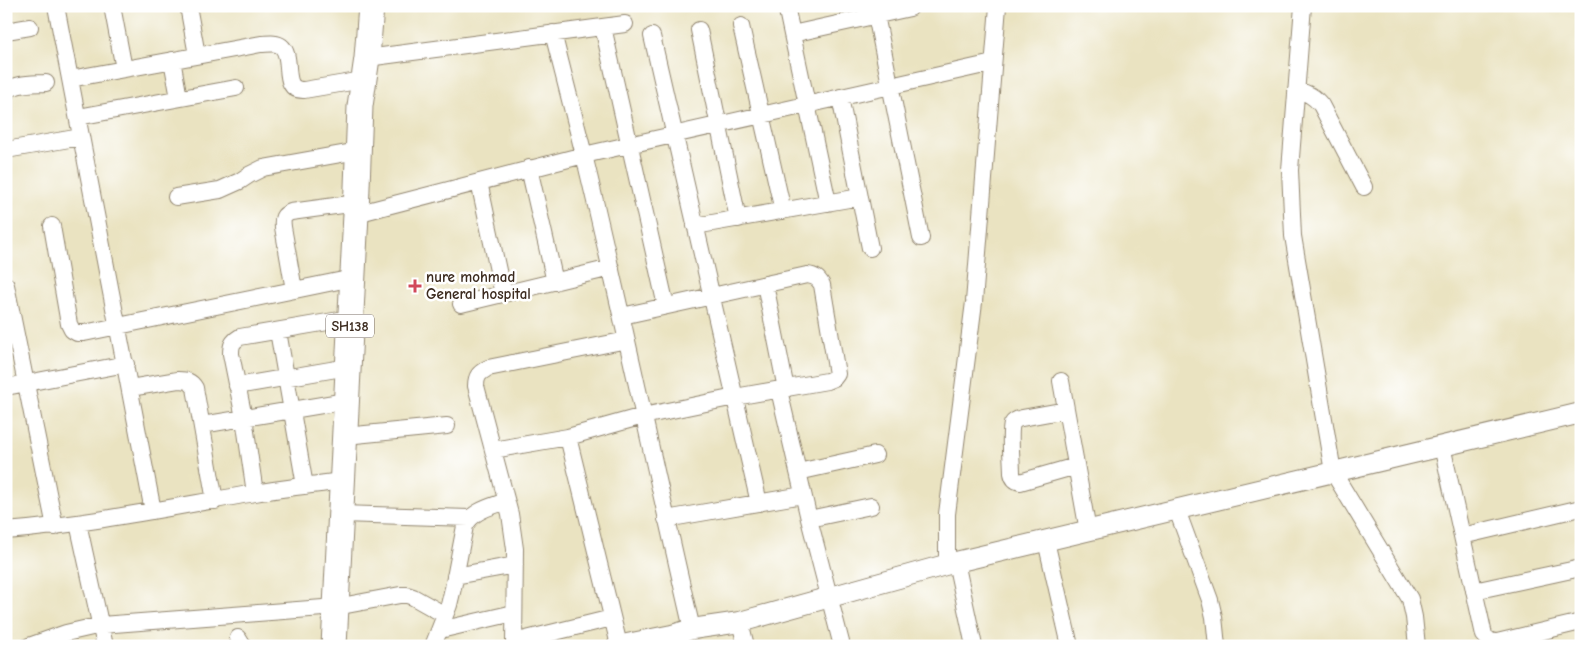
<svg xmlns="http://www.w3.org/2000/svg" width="1587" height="652" viewBox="0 0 1587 652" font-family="'Comic Neue',sans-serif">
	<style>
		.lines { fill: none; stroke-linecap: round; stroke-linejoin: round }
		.minor-casing { stroke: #928670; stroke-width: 18 }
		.tertiary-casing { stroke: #928670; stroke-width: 22 }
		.primary-casing { stroke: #928670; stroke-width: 27 }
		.minor { stroke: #fff; stroke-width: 16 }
		.tertiary { stroke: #fff; stroke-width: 20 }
		.primary { stroke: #fff; stroke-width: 25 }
		.poi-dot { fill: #d1495b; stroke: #fff; stroke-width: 2 }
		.labels { text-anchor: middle; stroke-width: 5; stroke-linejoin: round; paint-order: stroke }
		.shield { fill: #fff; stroke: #766a62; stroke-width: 1 }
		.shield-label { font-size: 14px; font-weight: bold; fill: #3b2a1e }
		.poi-label { font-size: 15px; font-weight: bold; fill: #3b2a1e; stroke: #fff; text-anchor: start }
	</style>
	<rect width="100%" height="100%" fill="#fff"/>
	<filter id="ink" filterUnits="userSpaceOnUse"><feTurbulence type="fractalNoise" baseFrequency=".02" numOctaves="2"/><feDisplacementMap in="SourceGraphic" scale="10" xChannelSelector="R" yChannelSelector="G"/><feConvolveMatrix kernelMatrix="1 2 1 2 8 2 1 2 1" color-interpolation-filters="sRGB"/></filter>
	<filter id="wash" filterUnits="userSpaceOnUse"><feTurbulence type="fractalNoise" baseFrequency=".0096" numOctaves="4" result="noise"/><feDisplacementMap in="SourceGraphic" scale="20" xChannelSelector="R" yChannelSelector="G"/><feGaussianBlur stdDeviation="1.12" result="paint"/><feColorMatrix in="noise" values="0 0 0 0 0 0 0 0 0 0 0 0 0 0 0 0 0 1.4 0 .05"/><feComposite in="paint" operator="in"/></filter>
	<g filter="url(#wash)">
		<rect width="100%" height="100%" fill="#eae3c1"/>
	</g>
	<g filter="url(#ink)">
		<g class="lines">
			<g class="minor-casing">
				<path id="minor" d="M56,6L153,511
					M112,6L124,69
					M188,6L197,55
					M786,6L828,203
					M1303,6L1290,170L1293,236L1333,472L1410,599L1414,617L1417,646
					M876,15L921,238
					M741,26L783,211
					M603,27L666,306
					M699,30L738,219
					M6,31L30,27
					M553,33L584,155L993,63
					M792,34L910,8
					M652,36L759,503
					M367,58L625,24
					M172,60L179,98
					M70,79L261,44C267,44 276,42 281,46C295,57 279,91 304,90L363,80
					M1296,90C1307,93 1314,96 1321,105L1364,187
					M6,93C13,82 35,84 46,83
					M840,97L870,248
					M78,117L236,88
					M6,150L81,137
					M529,168L555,282
					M479,182L503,294
					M176,197L220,190L240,181L249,175L263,168L358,151
					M356,214L584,155C622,312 655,471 692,629
					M52,226L69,324L72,330L77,333H84L353,278
					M695,226L860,197
					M765,284L786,389
					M6,285L55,527
					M294,290L283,227C282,218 283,215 291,212L357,203
					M461,304L611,268
					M278,331L305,486
					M1061,381L1088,531
					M237,386L348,367
					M6,387L126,364
					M130,388L178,380C186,380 191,381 195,388L215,501
					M779,390L809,519L842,646
					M1066,410L1022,418C1017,419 1014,420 1012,424C1009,433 1012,462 1012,473C1013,479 1015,481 1020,482L1076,466
					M202,425L346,401
					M345,436L447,426
					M568,437L619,645
					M1442,446L1484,635C1488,640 1491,642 1497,642L1581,622
					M493,450L476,386C476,376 479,373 488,368L627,340
					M798,472L875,455
					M255,493L244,418L231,354C231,345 232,342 240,337L351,318
					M1177,510L1210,600L1214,617L1217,646
					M341,514L469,518
					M666,519L803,495
					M809,519L871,506
					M78,523L105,646
					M6,531C90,524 172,507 255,493C284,488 313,485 342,481
					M1462,536L1581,508
					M1046,541L1070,646
					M956,562L974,646
					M947,564V514L974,302L998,6
					M455,576L515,565
					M1474,591L1581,568
					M740,622L746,646
					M440,630L514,613
					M238,638L243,646
					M514,642L612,618
					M29,646L66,633L101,625L336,607L400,595H407L413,597L445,615
					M433,646L449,605L453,588L465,526C473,510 491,507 506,501
					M514,646L515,549L510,514L493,450L568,437L643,416L735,397L827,381L834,378L837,374L822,285C818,278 815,276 807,275L622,316"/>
			</g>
			<g class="tertiary-casing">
				<path id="tertiary" d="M617,646L672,635L692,629L740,622L956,562L1581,413"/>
			</g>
			<g class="primary-casing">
				<path id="primary" d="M334,646L356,214L360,106L367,58L371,6"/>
			</g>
			<use href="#minor" class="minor"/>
			<use href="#tertiary" class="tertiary"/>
			<use href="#primary" class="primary"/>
		</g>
	</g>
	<path class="poi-dot" d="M412.5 278.5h5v5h5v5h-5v5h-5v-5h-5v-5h5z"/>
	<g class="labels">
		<rect class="shield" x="326" y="314.5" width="48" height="23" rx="4"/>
		<g class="shield-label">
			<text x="350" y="331">SH138</text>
		</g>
		<g class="poi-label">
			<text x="426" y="282">nure mohmad<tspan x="426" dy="17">General hospital</tspan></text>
		</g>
	</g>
	<rect width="1587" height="652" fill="none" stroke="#fff" stroke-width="25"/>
</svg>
